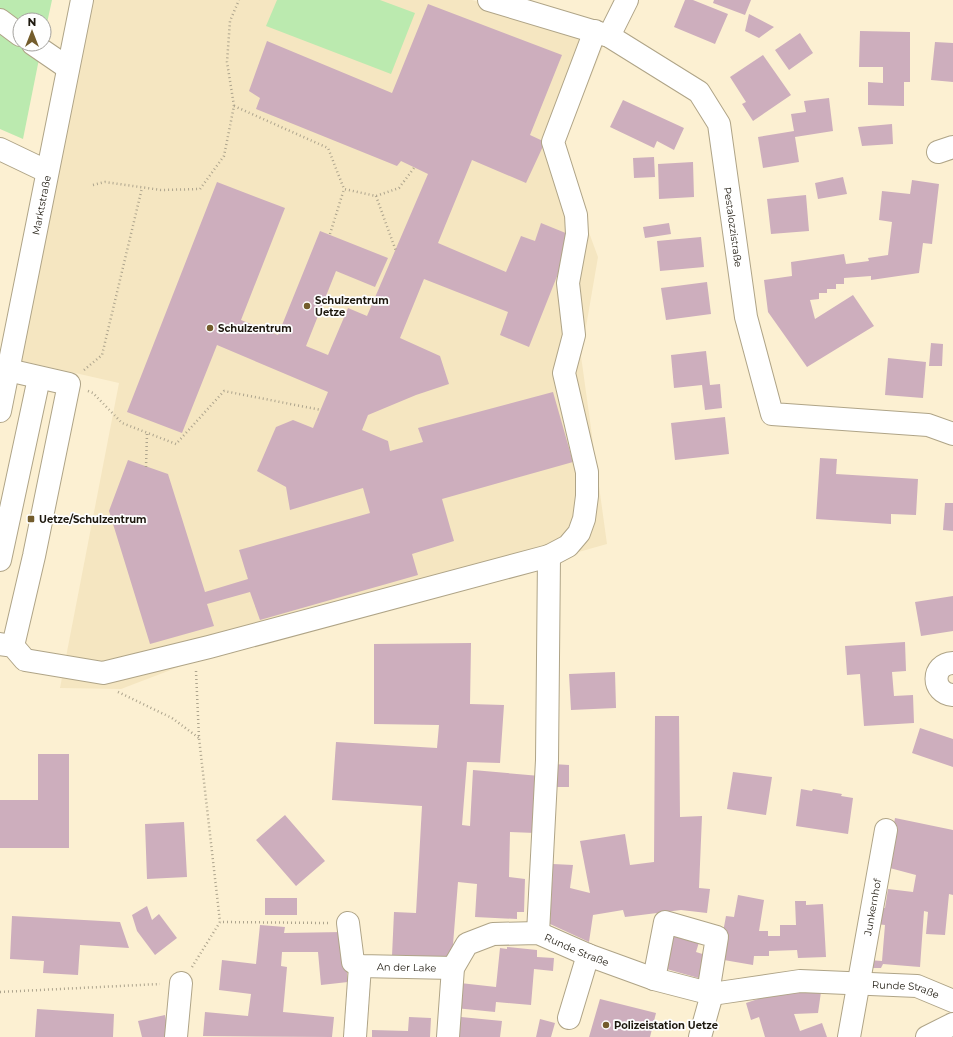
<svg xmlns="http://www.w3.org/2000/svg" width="953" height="1037" viewBox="0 0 953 1037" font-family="Montserrat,sans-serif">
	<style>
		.built { fill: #f5e6c1 }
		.green { fill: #bbeaaf }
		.building { fill: #cdaebd }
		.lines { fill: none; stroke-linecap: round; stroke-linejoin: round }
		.minor-casing { stroke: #afa487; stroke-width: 24 }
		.path { stroke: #ada48d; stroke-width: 2.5; stroke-dasharray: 1 3; stroke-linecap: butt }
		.minor { stroke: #fff; stroke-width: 22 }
		.poi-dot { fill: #735c2c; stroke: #fefefe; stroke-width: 1.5 }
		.labels { text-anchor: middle; stroke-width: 3.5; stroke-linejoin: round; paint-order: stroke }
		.street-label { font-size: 10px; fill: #1d180e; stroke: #fefefe }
		.poi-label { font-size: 10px; font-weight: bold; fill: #1d180e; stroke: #fefefe; text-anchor: start }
	</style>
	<rect width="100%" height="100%" fill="#fcf0d2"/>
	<path class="built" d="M91,0H472L606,39L560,154L598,257L581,356L607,544L202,658L121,689L60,688L119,383L14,359Z"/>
	<path class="green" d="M0,0H52L44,37V20H20V44H42L23,139L0,129Z
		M277,0H380L415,13L391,74L266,26Z"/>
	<path class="building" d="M685,0H693L728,14L715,44L674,27Z
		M714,0H751L745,15L713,3Z
		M428,4L562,55L530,135L545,142L526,183L472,160L438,243L506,272L521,236L535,241L541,223L573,236L529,347L500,335L508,312L424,279L400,338L440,356L449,384L416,395L368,415L362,430L388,441L390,451L423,442L418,428L553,392L573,462L442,499L454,541L412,554L418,575L260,620L250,592L207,604L214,626L150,644L109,511L128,460L168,474L205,592L248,579L239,550L370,513L363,488L290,510L286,487L257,471L276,427L293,420L313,428L328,392L217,345L182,433L127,412L217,182L285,208L241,320L278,335L320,231L388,258L375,287L336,271L306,346L328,355L348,308L367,316L428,174L401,161L397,166L256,109L260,98L249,91L267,41L392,93Z
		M749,14L774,27L759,38L745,31Z
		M860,31L910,32V82H904V106L868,105V82L883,83V67H859Z
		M800,33L813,53L789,70L775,50Z
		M935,42L953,43V82L931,80Z
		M763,55L791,95L753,121L742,104L746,102L730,77Z
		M829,98L833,131L795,137L799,162L763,168L758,137L794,131L791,114L806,112L804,101Z
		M623,100L684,128L674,150L657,141L654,148L610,127Z
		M892,124L893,144L862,146L858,127Z
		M654,157L655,177L634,178L633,158Z
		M693,162L694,197L659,199L658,164Z
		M843,177L847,194L818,199L815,183Z
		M912,180L939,184L932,244L923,243L919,273L871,280V276L844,278V284H836V289H827V293H819V299L810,300L815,319L853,295L874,326L807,367L768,312L764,280L792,276L791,262L844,254L846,264L869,261L868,258L888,255L892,222L879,220L882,191L910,194Z
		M806,195L809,231L771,234L767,199Z
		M669,223L671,234L645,238L643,227Z
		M701,237L704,267L660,271L657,241Z
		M707,282L711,314L666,320L661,288Z
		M931,343L943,344L942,366H929Z
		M706,351L710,385L720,384L722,408L705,410L702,385L674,388L671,355Z
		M888,358L926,362L923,398L885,395Z
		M725,417L729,454L675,460L671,423Z
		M820,458L837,459L836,474L918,479L916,515L891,514V524L816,519Z
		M945,503H953V531L943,530Z
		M953,596V631L921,636L915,602Z
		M905,642L906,671L892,672L894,696L913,695L914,723L864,726L860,674L847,675L845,646Z
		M471,643L470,704L504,705L500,763L467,762L462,825L470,826L473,770L540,776L535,833L510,832L509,877L525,879L524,912H517V919L475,917L477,884L458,882L452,957L392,956L394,912L416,913L422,806L332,800L336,742L437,748L439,725L374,724V644Z
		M615,672L616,708L571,710L569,674Z
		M655,716H679L680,817L702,816L699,888L710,889L707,913L681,910L625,917L623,910L593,915L589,942L550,924L553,864L573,865L570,888L590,893L580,841L625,834L630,865L654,862Z
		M920,728L953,739V767L912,753Z
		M38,754H69V848H0V800H38Z
		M553,764L569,765V787H553Z
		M733,772L772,777L766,815L727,809Z
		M801,789L812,791L813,789L842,794L841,796L853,798L848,834L796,826Z
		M285,815L325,861L296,886L256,840Z
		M895,818L953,830V895L949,894L945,935L926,934L928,912L924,911L920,967L883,964L881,968H868L869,960L882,961L885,925L876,924L879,908H885L888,889L913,892L916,875L886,867Z
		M184,822L187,877L147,879L145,824Z
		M738,895L764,900L759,931H768V936H780V925H796L795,901H806V905L823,904L826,957L798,958L797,950L769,951V956H754L753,965L718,959L726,916L734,917Z
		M265,898H297V915H265Z
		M147,906L152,920L159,914L177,938L155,955L137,931L132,915Z
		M12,916L120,922L129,948L80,945L78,975L43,973L44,961L10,959Z
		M260,925L285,927L284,933L343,932L348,982L321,985L318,952H282L281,966L287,967L283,1012L334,1017L332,1037L203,1036L205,1012L248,1016L251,994L219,990L222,960L256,964Z
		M673,931L700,939L696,952L709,956L702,979L663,968Z
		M507,947L537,950V957L554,958L553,971L534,969L531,1005L496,1002L495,1012L455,1008L460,983L496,987L500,948L507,949Z
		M821,992L818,1013L794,1014L800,1031L822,1023L827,1037H765L759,1017L751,1020L746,1003L773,994Z
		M600,999L656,1013L650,1037H589Z
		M37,1009L114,1014L113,1037H35Z
		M165,1015L169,1037H142L138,1021Z
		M409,1017L431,1018L430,1037H372V1030L408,1031Z
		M461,1017L502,1021L500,1037H452L454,1022Z
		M540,1019L555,1023L551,1037H536Z"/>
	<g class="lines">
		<g class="minor-casing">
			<g id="minor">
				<path id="s1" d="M489,0L609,36L699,92L719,124L746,317L772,414L928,425L953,434"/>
				<path d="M0,20L20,35"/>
				<path d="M609,36L627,0"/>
				<path d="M33,44L68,68"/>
				<path d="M0,149L46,171"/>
				<path d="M938,152L953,147"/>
				<path d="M8,370L69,384L34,556L13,646"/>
				<path id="s2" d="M0,411L82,0"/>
				<path d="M0,560L39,378"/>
				<path d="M0,644L13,646L25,660L103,673L209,647L549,556L568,546L579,533L584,519L587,496V472L564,373L574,335L568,283L577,234L576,215L553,142L595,31"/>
				<path d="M953,663C931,664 931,693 953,695"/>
				<path id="s3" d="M348,923L353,962L360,966L453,968"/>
				<path d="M538,933L547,760L549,556"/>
				<path d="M654,979L665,922L717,937L708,993"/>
				<path d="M569,1018L588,955"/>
				<path d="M176,1037L181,983"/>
				<path d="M355,1037L360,966"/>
				<path id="s4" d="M448,1037L453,968L467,944L493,934L538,933L588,955L654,979L712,994L800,981L917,986L953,1001"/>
				<path d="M700,1037L712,994"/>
				<path id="s5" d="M849,1037L886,830"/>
				<path d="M927,1037L953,1024"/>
			</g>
		</g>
		<path class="path" d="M234,106L328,148L344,189L376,196L399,188L414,168
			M93,185L105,182L161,190L200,189L224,156L234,106L227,62L230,21L239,0
			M376,196L396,251
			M330,234L344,189
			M84,370L102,355L142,188
			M88,391L93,393L122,423L176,444L224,391L321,410
			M146,467L147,434
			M196,671L199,738L220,922
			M118,692L172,718L199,738
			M192,967L220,922L328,923
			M0,992L160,984"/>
		<use href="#minor" class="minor"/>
	</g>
	<g class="poi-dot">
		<circle cx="307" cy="306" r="4"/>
		<circle cx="210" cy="328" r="4"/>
		<rect x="27" y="515" width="8" height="8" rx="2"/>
		<circle cx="606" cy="1025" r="4"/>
	</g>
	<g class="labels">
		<g class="street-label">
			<text dy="4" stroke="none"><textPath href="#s2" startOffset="210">Marktstraße</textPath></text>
			<text dy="4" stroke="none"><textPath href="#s1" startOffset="373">Pestalozzistraße</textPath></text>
			<text dy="4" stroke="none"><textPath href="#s5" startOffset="132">Junkernhof</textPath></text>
			<text dy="4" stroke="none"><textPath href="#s4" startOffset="212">Runde Straße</textPath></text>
			<text dy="4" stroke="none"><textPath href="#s3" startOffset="94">An der Lake</textPath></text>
			<text dy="4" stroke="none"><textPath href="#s4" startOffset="550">Runde Straße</textPath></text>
		</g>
		<g class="poi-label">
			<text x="315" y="304">Schulzentrum<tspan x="315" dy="12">Uetze</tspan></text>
			<text x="218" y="332">Schulzentrum</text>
			<text x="39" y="523">Uetze/Schulzentrum</text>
			<text x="614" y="1029">Polizeistation Uetze</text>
		</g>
	</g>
	<g transform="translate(32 32)"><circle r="19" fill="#fefefe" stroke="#a4a29e"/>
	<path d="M0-3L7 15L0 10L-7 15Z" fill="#735c2c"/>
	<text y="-6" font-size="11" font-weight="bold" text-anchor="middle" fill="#1d180e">N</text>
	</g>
</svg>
